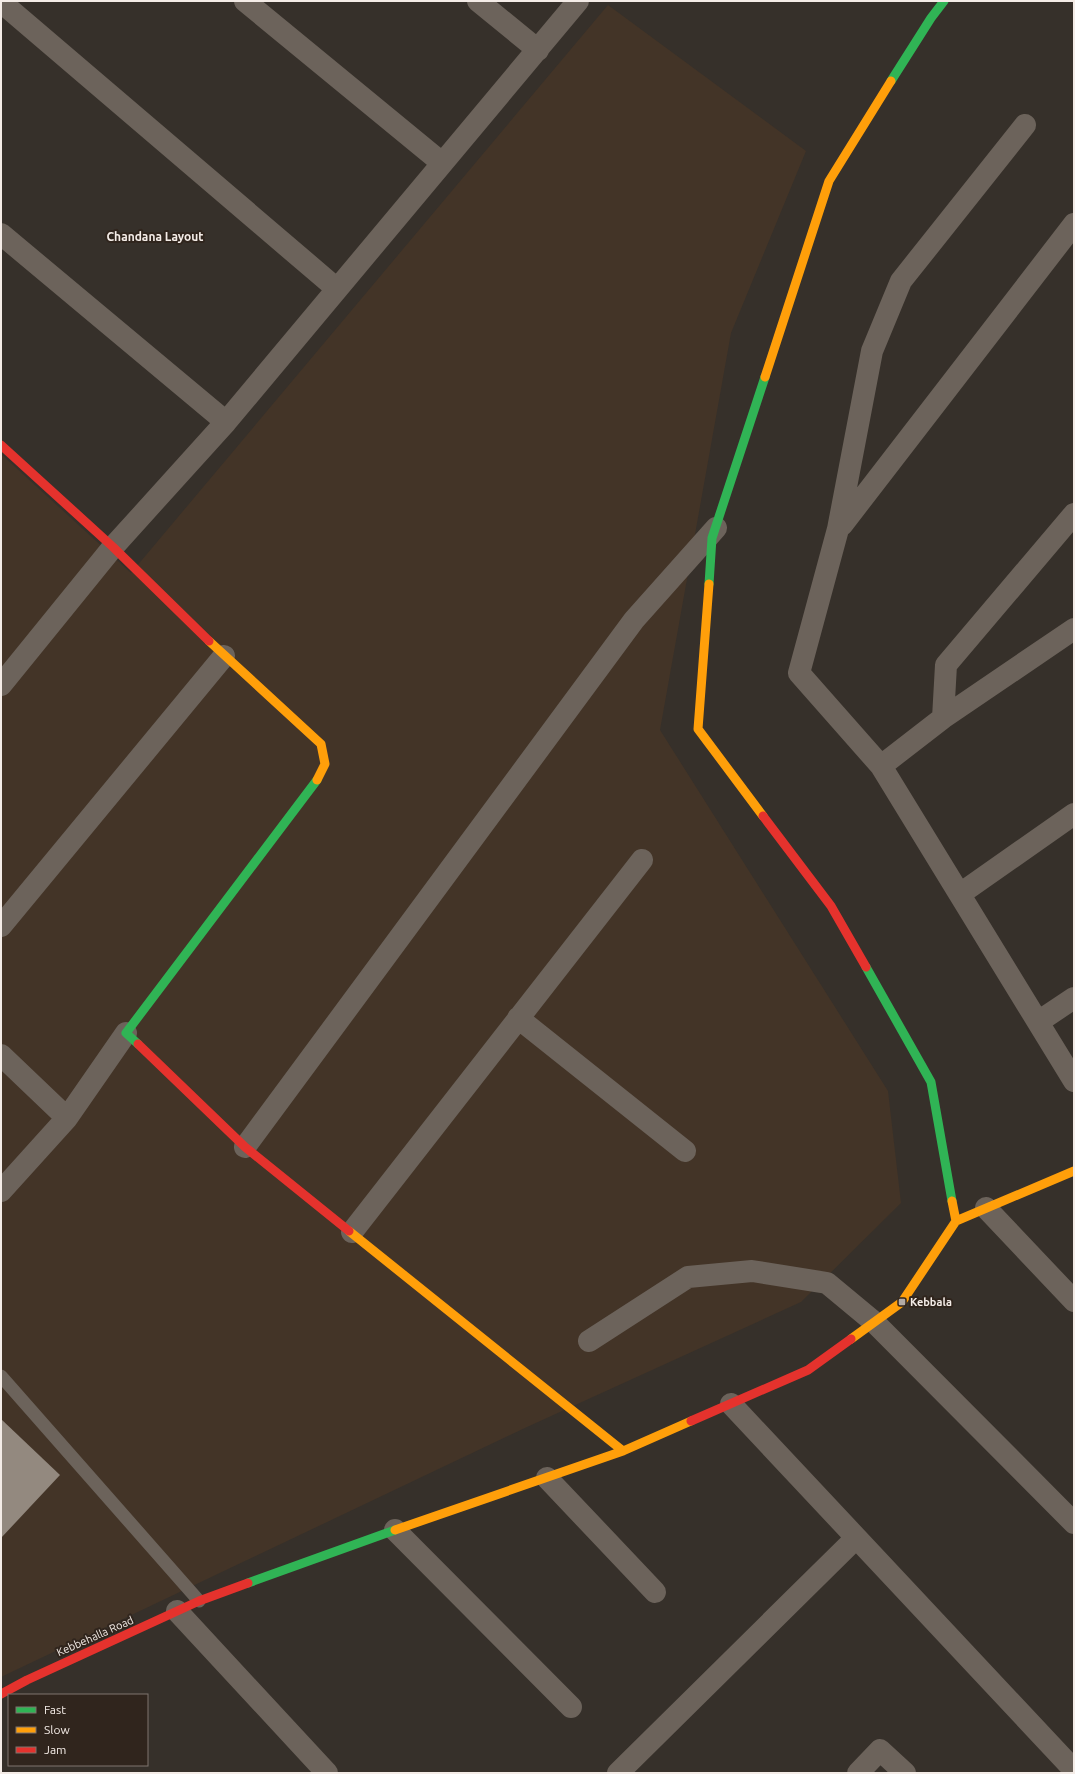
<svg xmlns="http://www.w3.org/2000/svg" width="1075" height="1774" viewBox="0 0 1075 1774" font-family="Ubuntu,sans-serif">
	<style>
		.built { fill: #433427 }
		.building { fill: #93897f }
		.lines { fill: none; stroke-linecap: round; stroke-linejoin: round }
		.lane { stroke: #6c635b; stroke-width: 13 }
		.street { stroke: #6c635b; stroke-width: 22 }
		.fast { stroke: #30b455; stroke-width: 9 }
		.slow { stroke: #ff9f0a; stroke-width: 9 }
		.jam { stroke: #e5322d; stroke-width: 9 }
		.poi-dot { fill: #b2aaa5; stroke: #30251d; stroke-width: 1.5 }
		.labels { text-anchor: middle; stroke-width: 4; stroke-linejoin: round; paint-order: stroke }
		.poi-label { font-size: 11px; font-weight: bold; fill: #f4ece7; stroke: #30251d; text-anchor: start }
		.street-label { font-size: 11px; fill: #f4ece7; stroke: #30251d }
		.neighbourhood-label { font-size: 12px; font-weight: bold; fill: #f4ece7; stroke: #30251d }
	</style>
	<rect width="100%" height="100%" fill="#36302a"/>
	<path class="built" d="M608,5L806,151L731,333L660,730L888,1091L901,1203L801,1302L527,1427L1,1677V454L131,573Z"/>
	<path class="building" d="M1,1419L60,1475L1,1538Z"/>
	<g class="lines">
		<path class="lane" d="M1,1376L199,1601"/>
		<path class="street" d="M245,1L442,163
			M478,1L538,50
			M1,2L337,289
			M1025,125L901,281L872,351L838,529L799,673L881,766L943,718L946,665L1074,514
			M1,234L226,422
			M842,525L1074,224
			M1,685L113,547L226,422L578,1
			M943,718L1074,629
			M881,766L1074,1081
			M960,894L1074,814
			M1,926L224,656
			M518,1018L685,1151
			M1038,1022L1074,998
			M1,1055L67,1118
			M245,1147L634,620L716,528
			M1,1191L67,1118L126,1033
			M986,1208L1074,1301
			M352,1232L642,860
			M589,1341L688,1277L752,1271L827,1283L874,1322L1074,1523
			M731,1404L1074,1770
			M547,1478L655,1592
			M395,1530L571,1707
			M177,1611L327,1773
			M618,1773L856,1538
			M858,1773L880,1750L905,1773"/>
		<path class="fast" d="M891,81L931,18L944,1
			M709,584L712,538L765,377
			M866,967L931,1082L952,1201
			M138,1044L126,1033L317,780
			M248,1583L395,1530"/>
		<path class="slow" d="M765,377L829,181L891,81
			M709,584L698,729L763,816
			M209,641L321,744L325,764L317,780
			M956,1221L1074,1171
			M349,1231L623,1451
			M851,1339L902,1302L956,1221L952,1201
			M395,1530L623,1451L691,1421"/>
		<path class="jam" d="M1,445L113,547L209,641
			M763,816L831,906L866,967
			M138,1044L245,1147L349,1231
			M691,1421L808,1370L851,1339
			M1,1694L27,1680L199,1601L248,1583"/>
	</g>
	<rect class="poi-dot" x="898" y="1298" width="8" height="8" rx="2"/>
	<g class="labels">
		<g class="poi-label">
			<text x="910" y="1306">Kebbala</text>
		</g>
		<g class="street-label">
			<text transform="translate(95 1636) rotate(-24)" y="4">Kebbehalla Road</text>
		</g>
		<g class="neighbourhood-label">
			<text x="155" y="241">Chandana Layout</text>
		</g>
	</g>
	<rect width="1075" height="1774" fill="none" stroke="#f4ece7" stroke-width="4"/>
	<rect x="8" y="1694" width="140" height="72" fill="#30251d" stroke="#7e756e"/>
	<rect x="16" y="1707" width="20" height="6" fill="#30b455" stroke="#7e756e"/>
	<text x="44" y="1714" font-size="12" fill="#f4ece7">Fast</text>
	<rect x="16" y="1727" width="20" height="6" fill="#ff9f0a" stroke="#7e756e"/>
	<text x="44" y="1734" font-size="12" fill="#f4ece7">Slow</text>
	<rect x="16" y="1747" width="20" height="6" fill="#e5322d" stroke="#7e756e"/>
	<text x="44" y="1754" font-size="12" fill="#f4ece7">Jam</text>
</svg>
